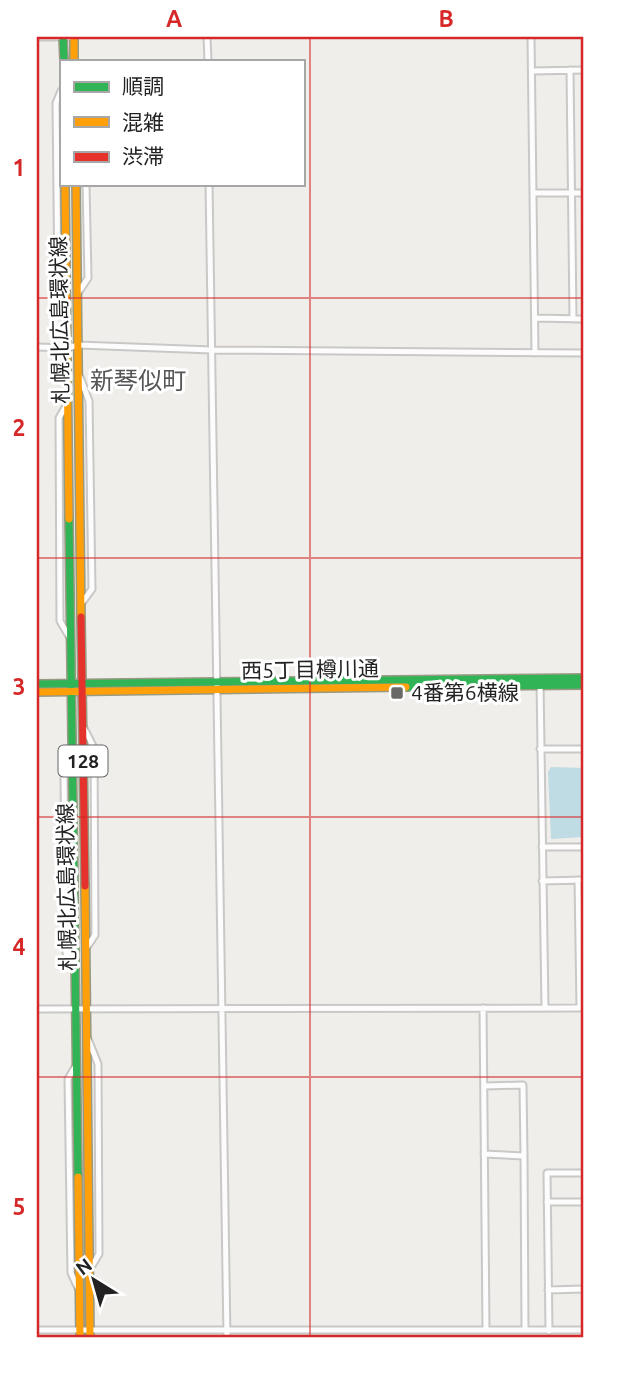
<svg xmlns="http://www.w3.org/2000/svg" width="621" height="1375" viewBox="0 0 621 1375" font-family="Ubuntu,'Noto Sans JP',sans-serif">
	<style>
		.water { fill: #bfdbe3 }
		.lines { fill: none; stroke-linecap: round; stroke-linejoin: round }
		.street-casing { stroke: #c9c8c7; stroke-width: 9 }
		.fast-casing { stroke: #999a82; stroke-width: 10 }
		.slow-casing { stroke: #999a82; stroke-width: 10 }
		.jam-casing { stroke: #999a82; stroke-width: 10 }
		.street { stroke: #fdfcfc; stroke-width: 5 }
		.fast { stroke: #30b455; stroke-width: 7 }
		.slow { stroke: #ff9f0a; stroke-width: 7 }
		.jam { stroke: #e5322d; stroke-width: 7 }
		.grid { fill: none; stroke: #d62828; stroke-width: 2; stroke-opacity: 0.55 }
		.poi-dot { fill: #6a6968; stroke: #fff; stroke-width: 2.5 }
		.labels { text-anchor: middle; stroke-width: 6; stroke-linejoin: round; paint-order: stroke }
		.shield { fill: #fff; stroke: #646464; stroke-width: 2 }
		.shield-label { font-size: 19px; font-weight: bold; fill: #222 }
		.street-label { font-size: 21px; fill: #222; stroke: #fff }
		.poi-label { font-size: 21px; fill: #222; stroke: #fff; text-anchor: start }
		.quarter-label { font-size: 24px; fill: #555; stroke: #fff }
		.neatline { fill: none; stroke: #d62828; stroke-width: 2.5 }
		.grid-label { font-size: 23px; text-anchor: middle; font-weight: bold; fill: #d62828 }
	</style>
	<rect width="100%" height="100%" fill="#f0eeeb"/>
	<path class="water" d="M551,767L584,768V837L551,839L548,772Z"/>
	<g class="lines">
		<g class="street-casing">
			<path id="street" d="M37,37H72
				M207,37L208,61
				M531,37L535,353
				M570,70L573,319
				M532,71L584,70
				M61,91L56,103L58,291L66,306
				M209,184L227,1338
				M533,193H584
				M78,293L88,278L86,184
				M535,318L584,319
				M37,347L68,348L78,345L212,350L584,353
				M80,377L89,401L92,589L81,604
				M67,404L59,418L60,621L70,638
				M540,682L545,1008
				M84,728L94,748L95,935L87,947
				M540,749H584
				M73,766L64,778L66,953L73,969
				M542,847H584
				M578,880L580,1008
				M542,881L584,880
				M483,1008L486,1330
				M37,1009L584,1008
				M88,1039L98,1064L99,1254L90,1269
				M75,1067L68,1079L71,1273L78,1288
				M484,1086L523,1085L524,1156
				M484,1154L524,1156L525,1330
				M547,1202H584
				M548,1290L584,1289
				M37,1330H584
				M549,1331L547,1173H584"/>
		</g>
		<g class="fast-casing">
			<path id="fast" d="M63,37L64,61
				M69,519L78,1177
				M37,684L584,678
				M406,687L584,685"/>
		</g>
		<g class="slow-casing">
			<path id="slow" d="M74,37V61
				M65,184L69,519
				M76,184L81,617
				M37,692L406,687
				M85,886L90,1338
				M78,1177L80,1338"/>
		</g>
		<g class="jam-casing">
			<path id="jam" d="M81,617L85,886"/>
		</g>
		<use href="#street" class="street"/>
		<use href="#fast" class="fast"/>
		<use href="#slow" class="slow"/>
		<use href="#jam" class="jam"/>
	</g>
	<path class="grid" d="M310,37V1338M37,298H584M37,558H584M37,817H584M37,1077H584"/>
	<rect class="poi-dot" x="390" y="686" width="14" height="14" rx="3.5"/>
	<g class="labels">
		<rect class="shield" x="58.5" y="745.5" width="49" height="31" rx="5"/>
		<g class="shield-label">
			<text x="83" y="768">128</text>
		</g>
		<g class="street-label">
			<text transform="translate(60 320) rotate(-91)" y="7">札幌北広島環状線</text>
			<text transform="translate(310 670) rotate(-1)" y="7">西5丁目樽川通</text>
			<text transform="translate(67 887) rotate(-91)" y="7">札幌北広島環状線</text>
		</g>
		<g class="poi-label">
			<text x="411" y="700">4番第6横線</text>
		</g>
		<g class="quarter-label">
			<text x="138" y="389">新琴似町</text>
		</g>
	</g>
	<rect width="621" height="1375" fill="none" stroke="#ffffff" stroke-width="77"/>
	<rect x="60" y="60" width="245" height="126" fill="#ffffff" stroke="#a7a7a7" stroke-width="2"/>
	<rect x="74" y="82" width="35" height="10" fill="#30b455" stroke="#a7a7a7" stroke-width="2"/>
	<text x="122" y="94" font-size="21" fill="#222222">順調</text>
	<rect x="74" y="117" width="35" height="10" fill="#ff9f0a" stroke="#a7a7a7" stroke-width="2"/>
	<text x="122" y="130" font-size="21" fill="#222222">混雑</text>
	<rect x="74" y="152" width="35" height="10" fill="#e5322d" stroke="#a7a7a7" stroke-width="2"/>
	<text x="122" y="164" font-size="21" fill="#222222">渋滞</text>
	<g transform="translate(94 1280) rotate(323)" stroke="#ffffff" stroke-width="5" paint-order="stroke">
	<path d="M0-5L12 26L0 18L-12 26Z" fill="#222222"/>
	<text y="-10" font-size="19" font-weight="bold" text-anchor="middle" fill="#222222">N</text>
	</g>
	<rect x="38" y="38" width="544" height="1298" class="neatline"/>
	<g class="grid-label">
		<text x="174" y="27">A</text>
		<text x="446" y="27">B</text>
		<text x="19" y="176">1</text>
		<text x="19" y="436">2</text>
		<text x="19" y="695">3</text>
		<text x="19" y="955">4</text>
		<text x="19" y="1215">5</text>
	</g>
</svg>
